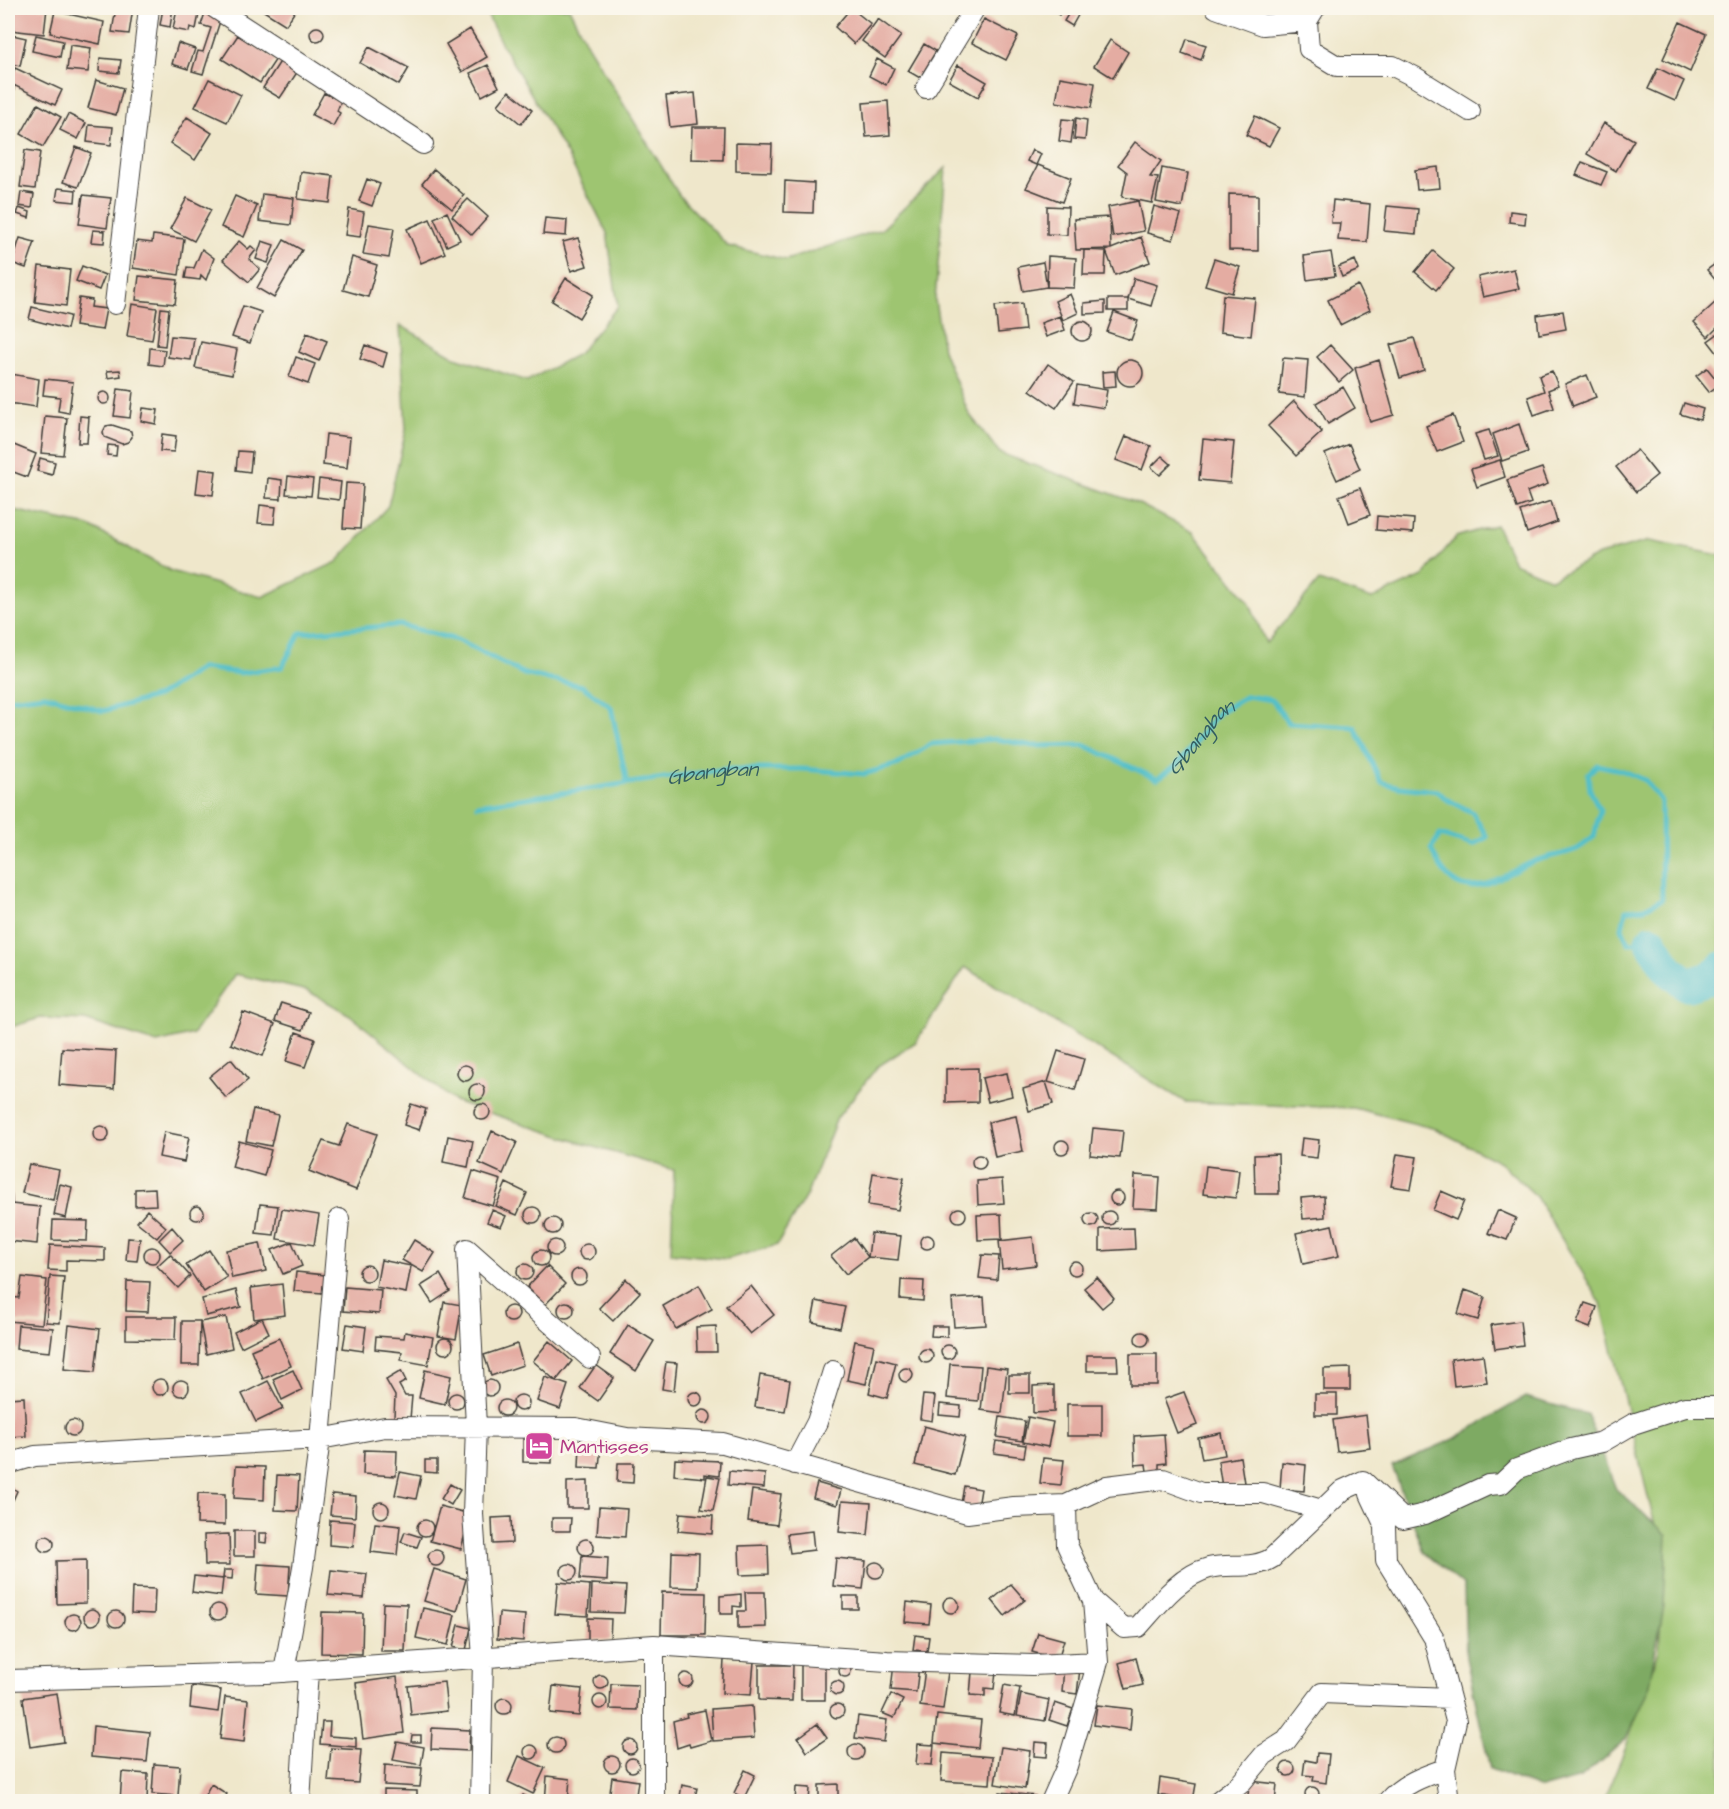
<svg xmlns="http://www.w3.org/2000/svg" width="1729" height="1809" viewBox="0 0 1729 1809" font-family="'Architects Daughter',sans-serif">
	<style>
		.green { fill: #9ec571; stroke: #5d7046; stroke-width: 1.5 }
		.forest { fill: #7eaa63; stroke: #4d6340; stroke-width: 1.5 }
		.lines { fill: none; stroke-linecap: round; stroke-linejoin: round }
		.stream { stroke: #52bfc9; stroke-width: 5 }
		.river { stroke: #52bfc9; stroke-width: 33 }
		.building { fill: #e4aca2 }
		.minor-casing { stroke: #3c3a36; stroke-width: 22 }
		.minor { stroke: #fff; stroke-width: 20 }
		.labels { text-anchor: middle; stroke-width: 6; stroke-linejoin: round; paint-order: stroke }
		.hotel-label { font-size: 20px; fill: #b23c85; stroke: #fbf7ec; text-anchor: start }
		.water-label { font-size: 21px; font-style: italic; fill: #325d61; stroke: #fbf7ec }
	</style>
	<rect width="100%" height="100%" fill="#fbf7ec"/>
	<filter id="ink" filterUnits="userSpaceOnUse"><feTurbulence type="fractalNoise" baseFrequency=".0167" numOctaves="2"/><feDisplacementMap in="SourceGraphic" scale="12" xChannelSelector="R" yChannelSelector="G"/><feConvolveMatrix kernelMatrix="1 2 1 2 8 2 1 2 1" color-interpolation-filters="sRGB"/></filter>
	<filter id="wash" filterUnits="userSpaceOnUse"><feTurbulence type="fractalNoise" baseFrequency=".008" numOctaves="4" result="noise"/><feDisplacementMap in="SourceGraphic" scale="24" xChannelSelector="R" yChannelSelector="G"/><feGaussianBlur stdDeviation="1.35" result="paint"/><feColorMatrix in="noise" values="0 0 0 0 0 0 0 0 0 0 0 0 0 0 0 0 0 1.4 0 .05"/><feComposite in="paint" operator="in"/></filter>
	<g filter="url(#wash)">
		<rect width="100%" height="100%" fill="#efe7cb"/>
		<path class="green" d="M484,8H569L588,46L679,195L728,246L786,260L882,229L946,168L935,300L943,350L969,414L1000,453L1137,503L1193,532L1249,602L1266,643L1319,581L1372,599L1423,576L1456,537L1496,525L1514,563L1551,579L1599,555L1649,541L1719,555L1721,553V1801H1603L1626,1747L1659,1650L1664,1563L1601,1303L1535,1195L1500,1162L1436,1129L1354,1108L1185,1102L965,967L916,1042L877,1067L837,1118L806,1196L777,1245L727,1259L671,1253L674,1170L584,1144L454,1101L350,1015L308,991L235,974L193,1034L157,1043L85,1020L40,1018L8,1028V509L89,526L171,571L262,597L337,562L388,506L406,430L400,325L455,357L527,381L578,354L618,306L607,233L569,158L501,43Z"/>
		<path class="forest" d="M1525,1397L1587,1414L1616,1489L1667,1535L1664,1606L1647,1695L1626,1739L1581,1778L1541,1789L1490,1769L1466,1658L1464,1586L1424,1552L1392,1466L1454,1439Z"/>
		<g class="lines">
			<g class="stream">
				<path d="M8,699L45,695L103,711L158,696L202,668L240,673L282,667L300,633L400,625L457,640L524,674L582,686L611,707L627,783"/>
				<path id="s1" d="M477,805L726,769H802L864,774L899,764L931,744L996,739L1033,746L1084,745L1157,779L1177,765L1219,712L1247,696L1272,700L1288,723L1355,727L1381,782L1399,787L1438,791L1446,799L1472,812L1487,837L1473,845L1440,835L1431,849C1459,914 1490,880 1535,861C1548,856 1562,855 1575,850C1581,848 1588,841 1594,837L1600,810L1590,790L1588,774L1597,765L1621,770L1645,780L1661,801L1662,899L1645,908L1626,910L1622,928L1628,943H1639L1647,939"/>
			</g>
			<path class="river" d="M1651,941L1668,969L1688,985L1710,978L1722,968"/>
		</g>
		<g id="blocks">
			<path class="building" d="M12,8H47L44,34L10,30Z
				M116,8H133L129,34L112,32Z
				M163,8H173L170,27L160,25Z
				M259,8H297L286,25Z
				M851,8L871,24L854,44L835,27Z
				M1049,8H1064L1059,15Z
				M1072,8H1082L1072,26L1064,21Z
				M177,9L199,14L196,29L190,27L189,32L173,29Z
				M55,11L104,22L100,44L50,33Z
				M205,13L221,18L203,74L192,71L198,51L203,52L211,28L201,25Z
				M878,19L901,36L885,58L862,41Z
				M984,19L1018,36L1006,60L972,43Z
				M1680,22L1706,34L1690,72L1663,59Z
				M310 34a7 7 0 1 1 14 0a7 7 0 1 1-14 0Z
				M470,29L487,57L462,72L446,44Z
				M8,34L26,38L20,66L8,63Z
				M36,35L63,41L60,57L32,51Z
				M238,35L276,59L260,83L222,59Z
				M1187,39L1206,45L1201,60L1182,53Z
				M1110,40L1128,52L1113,78L1094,66Z
				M178,43L195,49L188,69L172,64Z
				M924,44L936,51L920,78L908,71Z
				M70,45L91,48L88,72L67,70Z
				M369,47L409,68L399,85L360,63Z
				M100,58L121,60L119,73L99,71Z
				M877,59L894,68L886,85L869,76Z
				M281,60L298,71L280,98L263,88Z
				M488,65L499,87L482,96L470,73Z
				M958,65L987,82L978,97L949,81Z
				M15,68L62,90L55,105L9,83Z
				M1658,68L1684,81L1675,101L1648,89Z
				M1060,77L1095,83L1091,108L1056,102Z
				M209,79L241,95L227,122L195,107Z
				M96,80L123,88L116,115L88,108Z
				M8,87H14L12,117L8,116Z
				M509,91L532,110L521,124L498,105Z
				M324,93L341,101L337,111L340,113L333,126L312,115Z
				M695,93L698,124L670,127L666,96Z
				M888,101L890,135L866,137L863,103Z
				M38,104L61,117L43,147L21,134Z
				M68,114L86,123L78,139L60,130Z
				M1255,116L1279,128L1269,146L1246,135Z
				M187,117L212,133L195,160L170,143Z
				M1076,118L1087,120L1085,140L1074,139Z
				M1062,119L1074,120L1071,143L1059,141Z
				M1604,123L1634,140L1616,171L1587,154Z
				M89,125L113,127L111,145L87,142Z
				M692,127H724L723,160L691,159Z
				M1135,142L1161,161L1150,177L1158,178L1152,203L1122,197L1127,172L1118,165Z
				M736,143L772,144L771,172L736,171Z
				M76,147L91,153L78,187L63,182Z
				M25,150L40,152L35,189L20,187Z
				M1032,150L1041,154L1036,165L1027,161Z
				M1582,162L1607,172L1601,185L1576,175Z
				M1038,165L1071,178L1062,202L1026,188Z
				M1438,167L1440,188L1417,190L1415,170Z
				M1162,168L1188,173L1182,207L1156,202Z
				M434,169L464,195L452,209L422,184Z
				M301,172L333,176L330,203L298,199Z
				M367,179L380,184L372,206L359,201Z
				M785,181L814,183L813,213L784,212Z
				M58,188L76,190L75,202L56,200Z
				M21,192L34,194L32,208L19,206Z
				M262,194L294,198L291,225L259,221Z
				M1229,194L1258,195V251L1229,250Z
				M83,195L111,198L107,228L79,224Z
				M235,196L257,206L244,237L221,227Z
				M187,198L211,210L194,241L170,229Z
				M468,199L488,217L472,235L452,216Z
				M1333,200L1370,204L1367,242L1338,240L1340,223H1331Z
				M1138,201L1144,231L1113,237L1110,217L1111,249L1076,250L1074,219L1110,217L1108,207Z
				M1047,206L1068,207L1067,235L1047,234Z
				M1154,206L1181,214L1173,240L1147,233Z
				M1387,206L1418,209L1416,234L1384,231Z
				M19,208L30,212L29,218L17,214Z
				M349,209L364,212L360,237L345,235Z
				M1510,211L1526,213L1525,224L1509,222Z
				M447,212L460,240L447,246L434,218Z
				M545,218L567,220L566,236L543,234Z
				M430,219L445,253L421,263L407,229Z
				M369,224L394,228L389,258L363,254Z
				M93,230L105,231L104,243L91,242Z
				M153,235L184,239L179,275L133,268L137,241L152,243Z
				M1141,237L1150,262L1115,275L1106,251L1105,275H1083L1084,250L1106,251Z
				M20,238L35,242L26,268L12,263Z
				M578,238L587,266L571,271L563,242Z
				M284,240L302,250L274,298L257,288Z
				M239,241L248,249L251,246L256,250L249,259L260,269L249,282L223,260Z
				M262,241L274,245L268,263L256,259Z
				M202,249L214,258L206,280L201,275L200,280L185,278L187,267L194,268Z
				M1433,251L1454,269L1436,290L1415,272Z
				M1331,252L1335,276L1307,280L1304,256Z
				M1048,256L1076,258L1074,288L1047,287Z
				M352,257L377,265L368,297L343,290Z
				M1214,259L1240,267L1232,293L1205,285Z
				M1722,259V288L1707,270Z
				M1355,260L1359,270L1342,277L1338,267Z
				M1043,262L1047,287L1023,291L1018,267Z
				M39,266L70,270L66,306L35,302Z
				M82,266L105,275L99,290L76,281Z
				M1514,269L1519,289L1483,297L1478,277Z
				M139,276L178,280L175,304L136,300Z
				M566,278L593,295L579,318L552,301Z
				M1134,278L1157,285L1151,306L1128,299Z
				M1358,285L1370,310L1340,325L1328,300Z
				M1070,294L1078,313L1063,320L1055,301Z
				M1223,295L1255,298L1251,336L1220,332Z
				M79,298L92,300L91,307L106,309L102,330L75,326Z
				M1108,299H1128V311H1108Z
				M1105,301V313L1084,314V303Z
				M1717,301L1722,306V323L1708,337L1694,322Z
				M1022,303L1025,330L998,333L995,306Z
				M132,304L157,308L152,340L127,336Z
				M243,306L261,312L250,343L232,337Z
				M32,307L70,316L67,329L29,319Z
				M161,308L169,309L165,346L157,345Z
				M1563,311L1566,329L1539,334L1537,315Z
				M1114,312L1138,321L1131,340L1107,332Z
				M1060,316L1065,330L1046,337L1041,323Z
				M1072 331a10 10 0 1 1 20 0a10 10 0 1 1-20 0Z
				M307,333L327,341L319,361L299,352Z
				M1719,333L1722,336V359L1708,341Z
				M171,336L194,338L191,360L168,357Z
				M1414,338L1424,370L1400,378L1390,345Z
				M201,342L237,349L232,375L195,368Z
				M365,345L387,353L383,367L360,359Z
				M1330,345L1353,370L1339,382L1317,357Z
				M150,348L165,350L163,366L149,364Z
				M296,357L315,364L308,384L289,377Z
				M1283,358L1308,360L1305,397L1279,394Z
				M1117 373a13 13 0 1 1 26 0a13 13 0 1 1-26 0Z
				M1379,360L1394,415L1370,422L1355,368Z
				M1048,364L1074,382L1056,408L1030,390Z
				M1707,368L1720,384L1709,392L1696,376Z
				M120,370L121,376L108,378L107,371Z
				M1115,371L1116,386L1103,387L1102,372Z
				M1552,371L1558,386L1548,390L1554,408L1534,415L1528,397L1544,391L1539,376Z
				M11,374L39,379L36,407L8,403Z
				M1587,375L1596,397L1573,406L1565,384Z
				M45,379L73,382L69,413L58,411L60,397L43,395Z
				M1077,385L1107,390L1104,408L1074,403Z
				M1343,387L1355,408L1328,424L1316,403Z
				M118,389L133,391L130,418L114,416Z
				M98 398a6 6 0 1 1 12 0a6 6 0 1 1-12 0Z
				M1294,401L1322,432L1296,456L1268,426Z
				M1684,403L1703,409L1700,420L1680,414Z
				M143,408L158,410L156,424L141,421Z
				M1453,415L1463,442L1437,452L1426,426Z
				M45,416L67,418L63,455L41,453Z
				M80,416L89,417L87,443H78Z
				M1519,424L1528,452L1502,461L1493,434Z
				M112,425L131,431L132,437L128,442L122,444L104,437L103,432L106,426Z
				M1489,430L1498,456L1484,460L1475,434Z
				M162,434L176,436L174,452L160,451Z
				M326,434L350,437L347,468L323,465Z
				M1126,436L1151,446L1142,470L1116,460Z
				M1203,439L1234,442L1230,483L1199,480Z
				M9,443L36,454L27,477L8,470Z
				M1349,444L1360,469L1337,480L1325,454Z
				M108,445L117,446L116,456L107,455Z
				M1637,450L1657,475L1636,492L1616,467Z
				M238,451L252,452L250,472L236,470Z
				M1162,456L1171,464L1160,475L1151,467Z
				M40,458L55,462L52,475L37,471Z
				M1500,460L1505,477L1477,487L1471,469Z
				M1542,468L1548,484L1527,492L1531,503L1517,508L1507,480Z
				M199,469L216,471L213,495L196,493Z
				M288,476L313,479L311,496L286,494Z
				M268,478L282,480L281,499L266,498Z
				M319,479L341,482L339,500L317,497Z
				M346,483L363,484L360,529L343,528Z
				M1360,488L1370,515L1349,523L1339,496Z
				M1551,501L1557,522L1527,533L1520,511Z
				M260,505L276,507L274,524L258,523Z
				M1377,516L1414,519L1413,533L1376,530Z
				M281,1003L309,1012L303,1030L275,1021Z
				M243,1012L275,1024L263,1056L231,1044Z
				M296,1032L315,1039L305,1067L286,1061Z
				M62,1048L116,1051L114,1089L59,1085Z
				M1058,1051L1084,1059L1075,1090L1048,1082Z
				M231,1059L248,1080L226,1098L209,1077Z
				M457 1073a8 8 0 1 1 16 0a8 8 0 1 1-16 0Z
				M978,1068V1102L946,1103V1069Z
				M1007,1073L1012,1096L988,1102L982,1078Z
				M1046,1082L1053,1104L1029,1111L1023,1089Z
				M469 1092a8 8 0 1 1 16 0a8 8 0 1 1-16 0Z
				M411,1104L426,1109L419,1130L404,1125Z
				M474 1112a8 8 0 1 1 16 0a8 8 0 1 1-16 0Z
				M253,1109L278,1115L271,1146L246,1141Z
				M1016,1116L1023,1151L995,1157L988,1122Z
				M348,1124L377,1134L356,1190L309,1171L323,1141L339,1146Z
				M93 1134a8 8 0 1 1 16 0a8 8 0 1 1-16 0Z
				M1093,1128L1123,1131L1120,1158L1090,1155Z
				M492,1131L517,1142L503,1174L479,1163Z
				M164,1132L189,1137L184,1162L159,1157Z
				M448,1136L473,1141L468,1167L443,1162Z
				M1302,1138L1319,1140L1317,1158L1300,1156Z
				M1055 1147a7 7 0 1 1 14 0a7 7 0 1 1-14 0Z
				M239,1141L271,1150L264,1176L232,1167Z
				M1278,1154L1279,1194H1255L1254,1155Z
				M1397,1154L1417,1157L1411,1189L1391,1186Z
				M972 1162a7 7 0 1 1 14 0a7 7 0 1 1-14 0Z
				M29,1164L59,1170L53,1200L22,1193Z
				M1206,1166L1239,1170L1236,1198L1203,1194Z
				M473,1171L501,1180L493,1206L465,1198Z
				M873,1173L904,1178L898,1210L868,1205Z
				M1135,1175L1160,1177L1158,1209L1133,1208Z
				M1002,1179L1004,1203L978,1205L977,1181Z
				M506,1183L527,1193L517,1215L496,1206Z
				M60,1184L72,1187L66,1218L54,1215Z
				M8,1188H11L12,1203H8Z
				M155,1188L156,1205L135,1206V1189Z
				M1110 1198a7 7 0 1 1 14 0a7 7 0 1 1-14 0Z
				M1441,1191L1464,1201L1456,1220L1433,1210Z
				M1324,1196L1325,1217L1303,1219L1301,1198Z
				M11,1204L40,1207L37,1244L8,1241Z
				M260,1204L278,1206L274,1235L256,1233Z
				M190 1213a7 7 0 1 1 14 0a7 7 0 1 1-14 0Z
				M525 1215a8 8 0 1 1 16 0a8 8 0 1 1-16 0Z
				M952 1215a7 7 0 1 1 14 0a7 7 0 1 1-14 0Z
				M282,1209L319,1215L314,1245L277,1239Z
				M147,1210L166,1227L157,1238L137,1222Z
				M492,1210L506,1216L501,1227L487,1222Z
				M1498,1210L1516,1218L1507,1240L1488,1233Z
				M1102 1218a7 7 0 1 1 14 0a7 7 0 1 1-14 0Z
				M1084 1220a7 7 0 1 1 14 0a7 7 0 1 1-14 0Z
				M1001,1214L1002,1239L978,1240L977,1215Z
				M545 1226a8 8 0 1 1 16 0a8 8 0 1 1-16 0Z
				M53,1220L88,1221L87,1241L52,1240Z
				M1332,1225L1339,1256L1303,1264L1296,1233Z
				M172,1227L183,1240L170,1252L159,1240Z
				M1134,1228L1135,1249L1100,1251V1229Z
				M871,1233L901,1236L898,1260L868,1257Z
				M920 1242a7 7 0 1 1 14 0a7 7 0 1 1-14 0Z
				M1033,1237L1036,1265L1002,1269L999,1241Z
				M128,1238L140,1239L137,1261L126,1260Z
				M854,1238L868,1257L846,1274L831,1256Z
				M414,1240L435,1253L423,1272L402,1260Z
				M547 1248a8 8 0 1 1 16 0a8 8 0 1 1-16 0Z
				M292,1242L302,1266L283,1274L272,1250Z
				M260,1243L266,1271L232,1278L226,1250Z
				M579 1252a8 8 0 1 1 16 0a8 8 0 1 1-16 0Z
				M50,1245L105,1248V1261L66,1260V1271L48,1270Z
				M144 1255a8 8 0 1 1 16 0a8 8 0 1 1-16 0Z
				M209,1250L227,1277L204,1292L186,1265Z
				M533 1258a8 8 0 1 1 16 0a8 8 0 1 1-16 0Z
				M170,1254L190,1276L178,1288L157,1266Z
				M982,1255L999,1256L997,1280L979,1278Z
				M381,1260L411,1266L406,1293L376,1287Z
				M1068 1268a7 7 0 1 1 14 0a7 7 0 1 1-14 0Z
				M517 1272a8 8 0 1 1 16 0a8 8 0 1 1-16 0Z
				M359 1273a8 8 0 1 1 16 0a8 8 0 1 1-16 0Z
				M547,1266L565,1284L545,1305L527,1287Z
				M571 1277a8 8 0 1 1 16 0a8 8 0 1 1-16 0Z
				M296,1272L325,1275L323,1293L294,1291Z
				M440,1274L450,1291L432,1303L421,1286Z
				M50,1276L64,1277L60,1323L46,1322Z
				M22,1277L47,1280L42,1324L8,1321V1297L19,1298Z
				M1097,1277L1114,1298L1102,1308L1084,1288Z
				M626,1279L640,1292L613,1321L599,1308Z
				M901,1280L924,1281L923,1301L900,1299Z
				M127,1281L150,1282L148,1312L126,1311Z
				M282,1284L285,1315L254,1319L251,1288Z
				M699,1285L712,1309L676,1329L663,1306Z
				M751,1286L774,1315L750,1334L726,1306Z
				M345,1287L381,1290L379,1314L343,1311Z
				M236,1290L241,1307L206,1316L202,1299Z
				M1465,1290L1485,1297L1478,1320L1458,1314Z
				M984,1297L986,1325L954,1327L952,1299Z
				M816,1301L845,1307L840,1328L812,1322Z
				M444,1302L462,1305L456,1339L438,1336Z
				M558 1310a8 8 0 1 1 16 0a8 8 0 1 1-16 0Z
				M1585,1303L1597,1307L1590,1328L1577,1323Z
				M503 1314a8 8 0 1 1 16 0a8 8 0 1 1-16 0Z
				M126,1317H176L175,1340L126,1339Z
				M226,1317L232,1348L206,1354L200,1322Z
				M262,1318L269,1333L241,1347L234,1332Z
				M182,1321H200L199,1365H181Z
				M1520,1321L1523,1345L1495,1349L1491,1325Z
				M347,1324L366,1327L363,1351L343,1348Z
				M18,1325L53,1328L50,1352L16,1349Z
				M69,1325L100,1329L95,1372L64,1369Z
				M628,1325L654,1341L636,1371L610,1354Z
				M716,1326L717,1352H697L696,1327Z
				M932,1326H947V1337L931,1336Z
				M1135 1339a7 7 0 1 1 14 0a7 7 0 1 1-14 0Z
				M405,1332L433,1337L428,1365L401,1360L402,1352L375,1349L376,1336L404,1338Z
				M279,1338L291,1366L263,1379L251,1350Z
				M437 1346a8 8 0 1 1 16 0a8 8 0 1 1-16 0Z
				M549,1341L572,1361L556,1381L533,1361Z
				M855,1341L874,1345L866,1384L847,1380Z
				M517,1344L523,1365L491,1376L484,1355Z
				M941 1352a7 7 0 1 1 14 0a7 7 0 1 1-14 0Z
				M919 1356a7 7 0 1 1 14 0a7 7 0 1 1-14 0Z
				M1130,1354H1157V1385H1130Z
				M1087,1355H1117L1118,1371H1087Z
				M1483,1355L1487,1382L1454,1386L1451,1359Z
				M877,1358L896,1363L887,1398L869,1393Z
				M666,1362L677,1363L674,1391L662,1389Z
				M950,1364L981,1366L978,1401L947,1398Z
				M596,1365L614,1378L598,1401L580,1388Z
				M986,1366L1007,1369L1002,1413L981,1410Z
				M899 1375a7 7 0 1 1 14 0a7 7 0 1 1-14 0Z
				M1350,1368V1390H1324V1369Z
				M293,1370L302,1390L282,1400L273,1379Z
				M425,1370L451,1376L445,1404L419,1398Z
				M401,1371L406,1381L399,1385L405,1396H412L410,1419L394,1417L395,1396L386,1380Z
				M760,1375L790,1380L785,1411L755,1407Z
				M1009,1375H1030V1393H1009Z
				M545,1377L568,1385L560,1409L537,1401Z
				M152 1387a8 8 0 1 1 16 0a8 8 0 1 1-16 0Z
				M173 1388a8 8 0 1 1 16 0a8 8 0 1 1-16 0Z
				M482 1388a8 8 0 1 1 16 0a8 8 0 1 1-16 0Z
				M268,1381L283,1409L256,1422L242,1394Z
				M1054,1385V1412L1033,1413V1386Z
				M688 1399a7 7 0 1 1 14 0a7 7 0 1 1-14 0Z
				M1184,1392L1197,1425L1177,1433L1164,1399Z
				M448 1401a8 8 0 1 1 16 0a8 8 0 1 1-16 0Z
				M1315,1394H1337V1415H1315Z
				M923,1395L935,1396L932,1421L920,1419Z
				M513 1403a8 8 0 1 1 16 0a8 8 0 1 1-16 0Z
				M24,1397L26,1436L8,1437V1398Z
				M497 1408a8 8 0 1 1 16 0a8 8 0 1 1-16 0Z
				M940,1404L961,1406L960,1417L939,1415Z
				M1067,1404H1102V1436H1067Z
				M697 1417a7 7 0 1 1 14 0a7 7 0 1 1-14 0Z
				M1366,1415L1370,1448L1337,1452L1333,1420Z
				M1000,1417L1025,1421L1022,1441L997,1437Z
				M1028,1417L1053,1422L1048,1447L1023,1442Z
				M65 1428a8 8 0 1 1 16 0a8 8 0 1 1-16 0Z
				M924,1426L965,1437L955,1475L915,1465Z
				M1221,1433L1225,1455L1202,1459L1198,1438Z
				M1164,1434L1166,1463L1159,1464V1471H1147L1146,1464L1135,1465L1134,1436Z
				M523,1439L552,1440V1463L523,1462Z
				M996,1441L1026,1445L1024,1457L994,1453Z
				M580,1444L601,1445L599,1468L579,1467Z
				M364,1450L397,1451L396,1476L363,1474Z
				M1240,1457L1244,1483L1222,1487L1218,1461Z
				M1043,1458L1064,1460L1061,1485L1040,1483Z
				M675,1459L720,1461L719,1476L705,1474V1478L674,1475Z
				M425,1460H437V1473L425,1472Z
				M1282,1462L1306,1465L1304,1491L1280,1489Z
				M618,1463H634L633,1483L617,1482Z
				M236,1466L265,1467L264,1500L234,1498Z
				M729,1471L765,1474L764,1488L728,1485Z
				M400,1472L421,1476L416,1499L395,1495Z
				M277,1475L299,1476L297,1511L275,1510Z
				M707,1476L720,1478L713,1511L701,1509Z
				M588,1481V1508H567V1482Z
				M817,1483L841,1490L837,1505L813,1498Z
				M450,1484L460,1490L451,1505L441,1499Z
				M8,1485L17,1491L13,1500L8,1501Z
				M964,1486L981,1489L978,1507L961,1504Z
				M752,1490L781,1494L777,1525L748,1521Z
				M198,1493L225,1494V1525L197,1524Z
				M332,1494L356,1496L355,1517L330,1515Z
				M842,1501L871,1503L868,1535L839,1532Z
				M373 1510a8 8 0 1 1 16 0a8 8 0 1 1-16 0Z
				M440,1506L470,1514L461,1549L430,1541Z
				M599,1507L627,1509L625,1537L597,1535Z
				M680,1513L713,1516L712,1534L678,1531Z
				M511,1517L512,1543L493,1544L492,1518Z
				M552,1518H571L570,1531H552Z
				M330,1520L355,1522L353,1547L329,1545Z
				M417 1528a8 8 0 1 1 16 0a8 8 0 1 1-16 0Z
				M375,1523L400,1526L397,1555L371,1552Z
				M234,1531H255V1556H234Z
				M812,1531L814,1550L790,1553L787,1534Z
				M405,1532L421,1537L417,1547L401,1542Z
				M259,1533H267L266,1543L259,1542Z
				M229,1534L230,1565H205L204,1535Z
				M38 1544a8 8 0 1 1 16 0a8 8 0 1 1-16 0Z
				M578 1547a8 8 0 1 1 16 0a8 8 0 1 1-16 0Z
				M768,1545L769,1574L740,1575L739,1546Z
				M428 1558a8 8 0 1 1 16 0a8 8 0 1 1-16 0Z
				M672,1552L699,1553L698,1588L671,1587Z
				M582,1556L608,1558L607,1581L580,1579Z
				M836,1558L866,1561L863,1589L833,1586Z
				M86,1560V1603L57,1604L56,1561Z
				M868 1570a8 8 0 1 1 16 0a8 8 0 1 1-16 0Z
				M258,1564L290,1566L288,1596L256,1594Z
				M561 1572a8 8 0 1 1 16 0a8 8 0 1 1-16 0Z
				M434,1569L466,1579L457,1611L424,1601Z
				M224,1570H233L232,1579L223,1578Z
				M331,1570L367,1574L364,1598L328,1595Z
				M194,1576L223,1579L221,1596L192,1592Z
				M558,1582L590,1585L588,1616L555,1614Z
				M592,1584L626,1586L624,1613L591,1612Z
				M1011,1584L1025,1600L1005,1616L992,1600Z
				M132,1588L155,1589L154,1614L131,1613Z
				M662,1592L706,1593L705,1635H661Z
				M745,1592H765L766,1627L738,1628V1611H746Z
				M741,1594V1607L733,1606V1614H720V1596Z
				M843,1596H858V1609H843Z
				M943 1605a8 8 0 1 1 16 0a8 8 0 1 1-16 0Z
				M907,1602L931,1605L929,1624L905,1622Z
				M383,1603L407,1604L405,1651H381Z
				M210 1612a8 8 0 1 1 16 0a8 8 0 1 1-16 0Z
				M423,1608L455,1615L448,1645L416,1638Z
				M84 1617a8 8 0 1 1 16 0a8 8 0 1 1-16 0Z
				M108 1619a8 8 0 1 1 16 0a8 8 0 1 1-16 0Z
				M322,1612L363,1613L362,1654L321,1653Z
				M499,1613L525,1615L523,1641L497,1639Z
				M65 1622a8 8 0 1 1 16 0a8 8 0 1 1-16 0Z
				M588,1618L611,1619L610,1640H588Z
				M459,1625L471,1628L466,1650L453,1647Z
				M1038,1633L1064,1640L1058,1659L1032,1652Z
				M915,1635L929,1637L927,1651L913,1650Z
				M1136,1658L1143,1685L1126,1689L1119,1663Z
				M724,1660L754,1662L751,1695L722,1693Z
				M894,1663L919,1666L916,1692L891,1690Z
				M801,1664H825V1700H801Z
				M839 1671a6 6 0 1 1 12 0a6 6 0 1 1-12 0Z
				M759,1665H793L792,1701L759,1700Z
				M1064,1667L1080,1669L1077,1694L1062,1692Z
				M925,1669L948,1672L943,1709L920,1706Z
				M996,1671L994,1689L985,1688V1696L970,1695L972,1672Z
				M679 1680a7 7 0 1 1 14 0a7 7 0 1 1-14 0Z
				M594 1682a7 7 0 1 1 14 0a7 7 0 1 1-14 0Z
				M397,1677L404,1733L363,1739L356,1683Z
				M830 1688a7 7 0 1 1 14 0a7 7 0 1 1-14 0Z
				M444,1682L447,1711L411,1715L408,1686Z
				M611,1684L638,1685L637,1710L610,1709Z
				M1004,1685L1020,1688L1015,1716L999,1713Z
				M192,1686L221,1690L218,1712L190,1708Z
				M553,1686L582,1689L579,1716L550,1713Z
				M57,1693L64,1742L30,1747L23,1698Z
				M891,1694L903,1700L894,1718L882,1713Z
				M1021,1694L1049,1700L1045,1721L1017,1716Z
				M593 1702a7 7 0 1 1 14 0a7 7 0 1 1-14 0Z
				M225,1697L248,1700L244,1742L220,1739Z
				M496 1706a8 8 0 1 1 16 0a8 8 0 1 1-16 0Z
				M1055,1703L1073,1709L1067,1726L1049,1720Z
				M830 1711a7 7 0 1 1 14 0a7 7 0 1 1-14 0Z
				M1097,1705L1132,1709L1130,1730L1094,1725Z
				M752,1706L754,1738L713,1741L711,1709Z
				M705,1710L711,1741L690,1747L689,1744L677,1748L673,1721L687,1717L686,1714Z
				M937,1715L981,1720L978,1748L934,1743Z
				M858,1716L887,1720L884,1742L855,1738Z
				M322,1722H330L329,1736L356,1738V1747L320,1744Z
				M817,1724L827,1738L807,1752L798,1738Z
				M93,1726L150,1732L147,1762L91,1757Z
				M432,1728L470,1730L469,1751L431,1749Z
				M412,1735H421V1742H411Z
				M548 1745a8 8 0 1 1 16 0a8 8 0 1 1-16 0Z
				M623 1747a7 7 0 1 1 14 0a7 7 0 1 1-14 0Z
				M397,1742L424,1747L421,1765L393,1760Z
				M1035,1742L1048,1743L1047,1757L1034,1756Z
				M918,1744L934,1745L932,1765L916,1764Z
				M848 1752a8 8 0 1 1 16 0a8 8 0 1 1-16 0Z
				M524 1752a7 7 0 1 1 14 0a7 7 0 1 1-14 0Z
				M1001,1747L1030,1751L1025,1789L995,1784Z
				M331,1748L361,1750L358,1783L328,1781Z
				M943,1753L992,1757L990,1784L941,1781Z
				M1317,1753L1329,1754L1326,1783L1313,1781L1314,1776L1303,1775L1305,1760L1316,1762Z
				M519,1756L545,1768L533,1794L508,1782Z
				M604 1764a8 8 0 1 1 16 0a8 8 0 1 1-16 0Z
				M625 1765a7 7 0 1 1 14 0a7 7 0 1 1-14 0Z
				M1281 1769a7 7 0 1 1 14 0a7 7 0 1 1-14 0Z
				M154,1764L180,1766L178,1796L152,1794Z
				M385,1765L422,1768L420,1787L384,1785Z
				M745,1770L755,1775L744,1798L734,1793Z
				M122,1772L148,1774L147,1802H120Z
				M547,1776L570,1779L568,1802H545Z
				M612,1777L638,1781L635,1802L609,1800Z
				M1160,1778L1196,1784L1193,1801L1158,1795Z
				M1250,1781L1277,1784L1275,1802H1247Z
				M211,1784L227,1794L222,1802H201Z
				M838,1784V1802H819V1785Z
				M682,1785L697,1788L694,1802H679Z
				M1305 1794a7 7 0 1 1 14 0a7 7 0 1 1-14 0Z
				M796,1787L810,1788L809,1802H795Z
				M384,1790L417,1791V1802H384Z
				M1000,1792L1035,1796V1802H999Z
				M523,1795L537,1802H519Z
				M748,1797L765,1800V1802H747Z
				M941,1798H958V1802H941Z"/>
		</g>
	</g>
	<g filter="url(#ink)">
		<use href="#blocks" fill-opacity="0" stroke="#3c3a36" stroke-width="1.5"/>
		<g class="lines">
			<g class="minor-casing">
				<path id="minor" d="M215,8L423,144
					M1216,8L1263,25L1307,21
					M1315,8L1307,21L1309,49L1337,66H1393L1415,77L1470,111
					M926,88L975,8
					M115,304L149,8
					M467,1249L476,1426L473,1514L483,1658L480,1802
					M467,1249L590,1358
					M8,1464L35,1456L320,1439L385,1427L576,1428L627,1438L723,1443L967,1513L1014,1507L1066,1505L1067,1545L1093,1601L1098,1662L1067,1766L1051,1802
					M795,1464L817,1422L833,1371
					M1363,1481L1403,1519L1425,1514L1488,1485L1501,1484L1517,1469L1571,1449L1602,1442L1633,1424L1685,1407H1722
					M1370,1494L1385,1526L1386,1560L1434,1638L1456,1721L1445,1769L1449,1802
					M1066,1505L1107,1486L1163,1479L1201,1493H1263L1322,1510
					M1093,1601L1124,1628L1138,1627C1157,1606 1179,1576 1209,1568C1229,1563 1254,1570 1272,1558L1343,1490L1363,1481
					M654,1645V1802
					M284,1672L303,1567L320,1439L339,1219
					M8,1680L267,1673L654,1645L887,1661L1032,1665L1098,1662
					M300,1802L308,1670
					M1217,1802L1240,1784L1264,1755L1286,1741L1322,1693L1450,1698
					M1387,1802C1402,1784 1424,1776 1445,1769"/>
			</g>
			<use href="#minor" class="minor"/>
		</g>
	</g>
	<defs>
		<g id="hotel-square" transform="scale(1.5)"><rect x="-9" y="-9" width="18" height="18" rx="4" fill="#d1479c" stroke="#fbf7ec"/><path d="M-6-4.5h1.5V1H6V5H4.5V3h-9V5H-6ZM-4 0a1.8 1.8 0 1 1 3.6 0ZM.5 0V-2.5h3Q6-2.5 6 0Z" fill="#fff"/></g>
	</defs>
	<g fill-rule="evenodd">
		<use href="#hotel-square" x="539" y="1446"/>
	</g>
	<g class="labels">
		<g class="hotel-label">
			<text x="560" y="1453">Mantisses</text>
		</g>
		<g class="water-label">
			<text dy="7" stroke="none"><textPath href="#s1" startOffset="760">Gbangban</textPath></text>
			<text dy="7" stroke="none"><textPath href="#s1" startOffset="238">Gbangban</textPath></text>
		</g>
	</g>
	<rect width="1729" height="1809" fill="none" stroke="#fbf7ec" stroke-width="30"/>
</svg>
